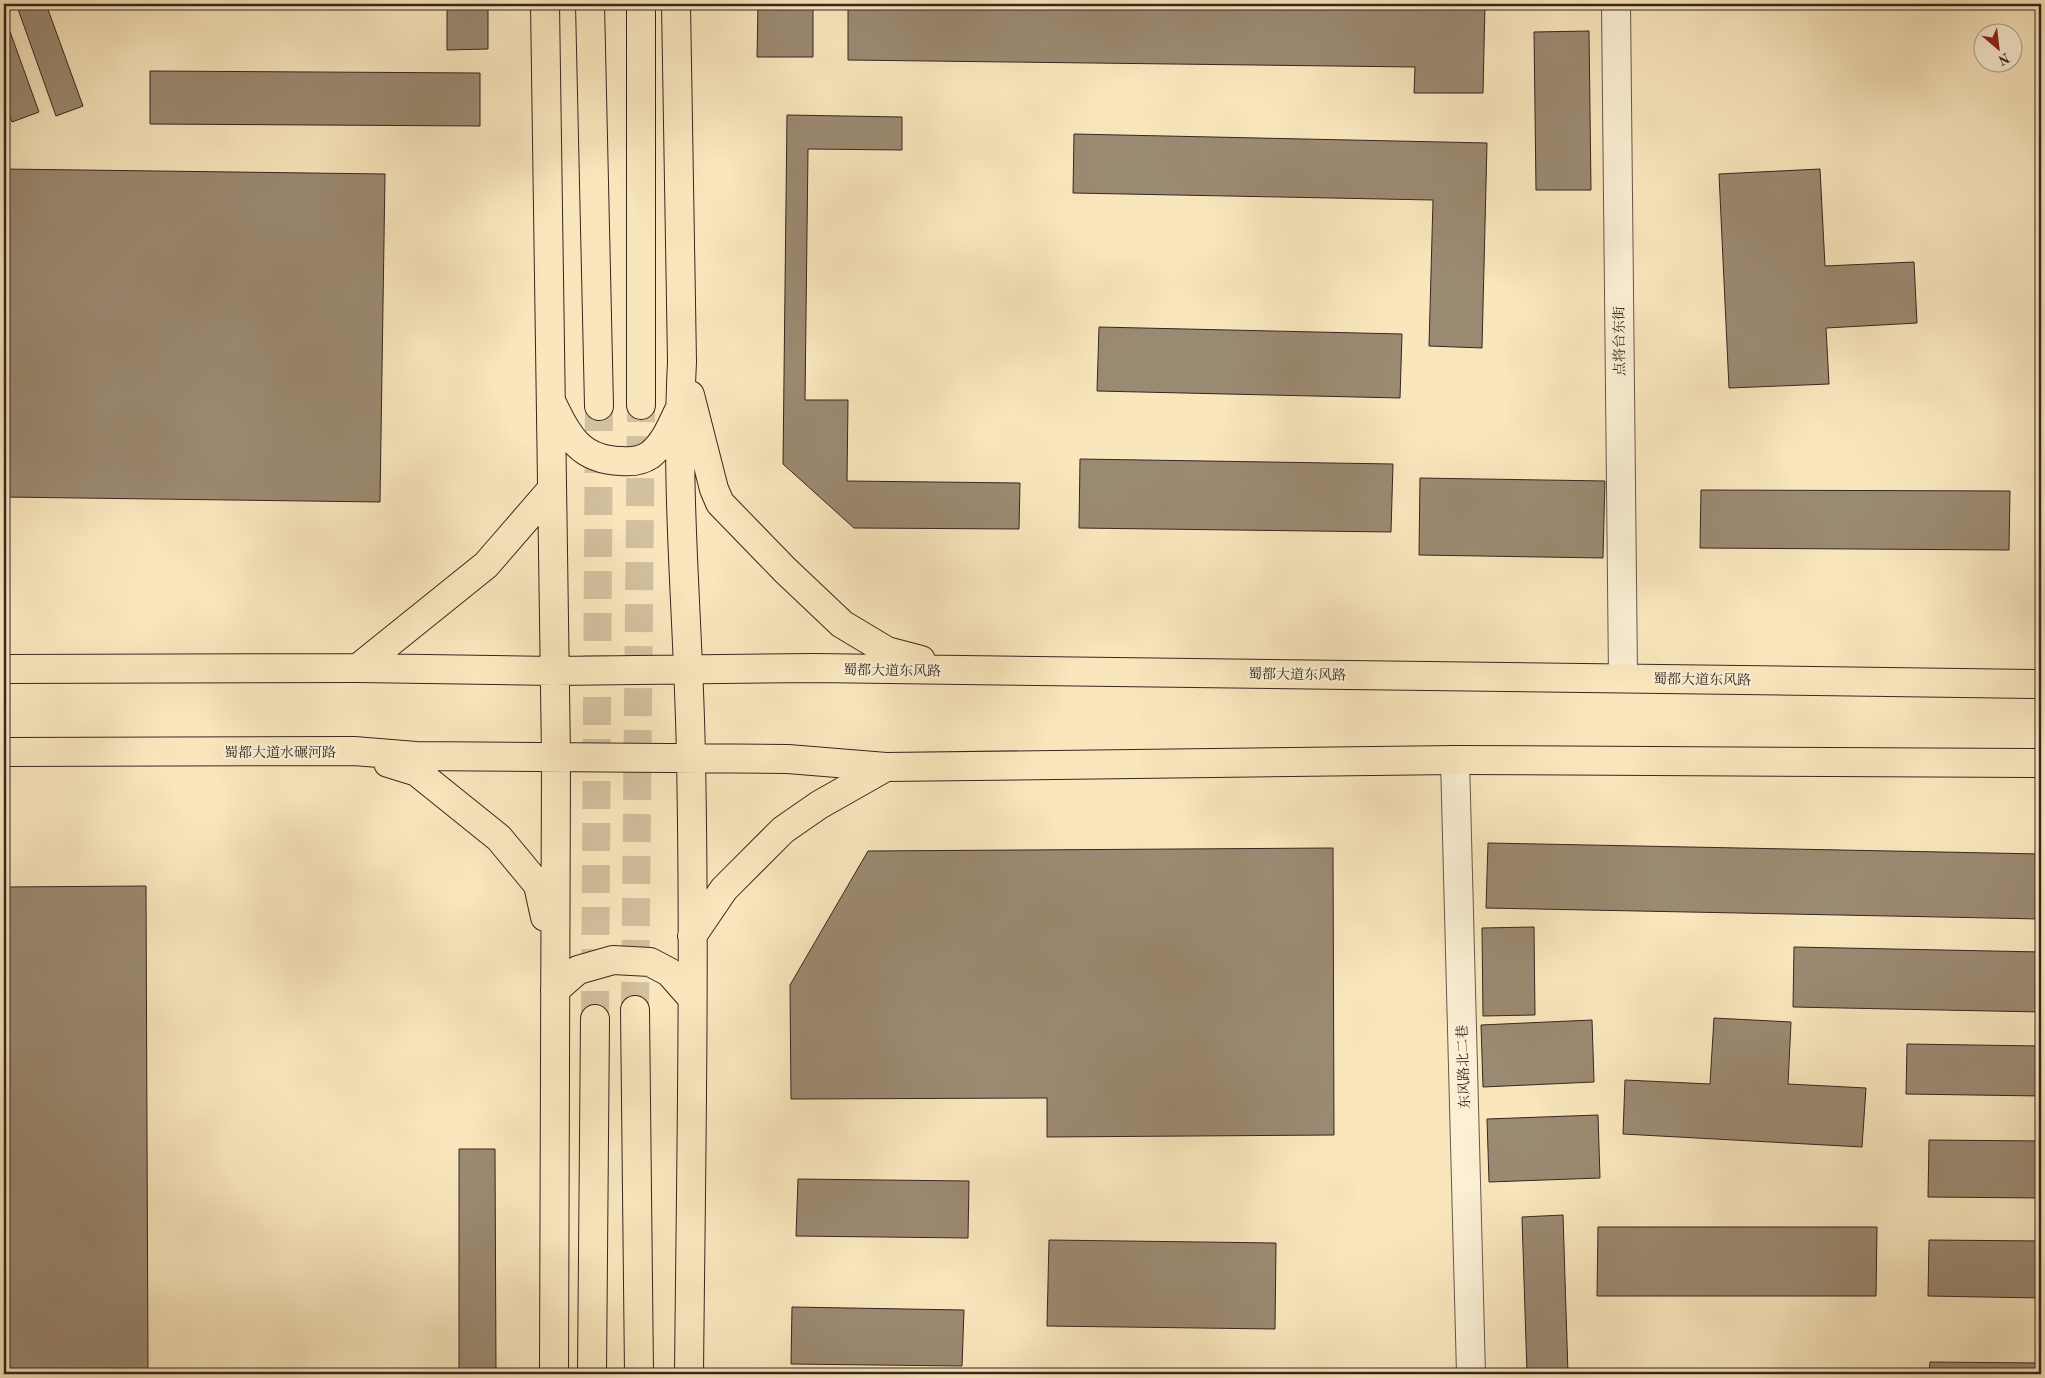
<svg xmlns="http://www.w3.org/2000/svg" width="2045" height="1378" viewBox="0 0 2045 1378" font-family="'Old Standard TT','Noto Serif SC',serif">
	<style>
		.building { fill: #9b8a72; stroke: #352721 }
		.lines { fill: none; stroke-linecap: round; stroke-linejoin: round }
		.primary-tunnel { stroke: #d2c09e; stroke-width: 28; stroke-dasharray: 28 14; stroke-linecap: butt }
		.street-casing { stroke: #665748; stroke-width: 30 }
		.primary-casing { stroke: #352721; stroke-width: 30 }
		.street { stroke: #fbefd4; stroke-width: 28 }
		.primary { stroke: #f9e6bd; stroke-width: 28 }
		.labels { text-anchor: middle; stroke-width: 4.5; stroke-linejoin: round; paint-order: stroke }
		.street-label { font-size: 14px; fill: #352721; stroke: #fbefd4 }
	</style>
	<rect width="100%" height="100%" fill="#f9e6bd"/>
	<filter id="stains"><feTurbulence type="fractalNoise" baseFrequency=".004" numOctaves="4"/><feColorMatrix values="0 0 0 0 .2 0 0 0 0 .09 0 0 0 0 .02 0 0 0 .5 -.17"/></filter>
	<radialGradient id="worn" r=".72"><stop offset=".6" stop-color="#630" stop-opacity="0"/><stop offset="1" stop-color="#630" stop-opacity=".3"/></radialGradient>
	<path class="building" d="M33,4H46L83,106L56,116L18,9Z
		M447,4H488V49L447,50Z
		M758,4H813V57H757Z
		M848,4H1485L1483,93H1414L1415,67L848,60Z
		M4,15L39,112L12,122L4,98Z
		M1589,31L1591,190H1536L1534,32Z
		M150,71L480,73V126L150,124Z
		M787,115L902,117V150L808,149L805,400H848L847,481L1020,483L1019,529L854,528L783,464Z
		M1074,134L1487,143L1482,348L1429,346L1433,200L1073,193Z
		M4,169L385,174L380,502L4,497Z
		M1820,169L1825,266L1914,262L1917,323L1826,328L1829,384L1729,388L1719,174Z
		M1099,327L1402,334L1400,398L1097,391Z
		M1080,459L1393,464L1391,532L1079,528Z
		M1420,478L1605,481L1603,558L1419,555Z
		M1701,490L2010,491L2009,550L1700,548Z
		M1488,843L2041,854V919L1486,908Z
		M1333,848L1334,1135L1047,1137V1098L791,1099L790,985L868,851Z
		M146,886L148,1374H4V887Z
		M1534,927L1535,1015L1483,1016L1482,928Z
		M1794,947L2041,952V1012L1793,1007Z
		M1714,1018L1791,1022L1788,1084L1866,1088L1862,1147L1623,1134L1625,1080L1710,1084Z
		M1592,1020L1594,1082L1483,1087L1481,1025Z
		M1907,1044L2041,1046V1096L1906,1094Z
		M1598,1115L1600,1178L1489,1182L1487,1119Z
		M1929,1140L2041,1141V1198L1928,1197Z
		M459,1149H495L496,1374H459Z
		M798,1179L969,1181L968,1238L796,1236Z
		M1563,1215L1568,1374H1527L1522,1217Z
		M1598,1227H1877L1876,1296H1597Z
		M1049,1240L1276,1243L1275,1329L1047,1326Z
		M1929,1240L2041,1241V1298L1928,1296Z
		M792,1307L964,1310L962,1366L791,1364Z
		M1930,1362L2041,1363V1374H1929Z
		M1420,1369V1374H1294V1372Z"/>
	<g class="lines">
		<path class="primary-tunnel" d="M635,1010L641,405
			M595,1019L599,406"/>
		<g class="street-casing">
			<path id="street" d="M1616,4L1623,677
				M1455,760L1471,1374"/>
		</g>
		<g class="primary-casing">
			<path id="primary" d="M545,4L556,757L554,1374
				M590,4L599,406
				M676,4L682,362C675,495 689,627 691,759C695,964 691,1169 689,1374
				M690,395L714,489L720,503L785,570L842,624L887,651L921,660
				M552,403C568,436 580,460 621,461C631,462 641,461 650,455C665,443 671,426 679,410
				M641,405V4
				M358,668L486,565L551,490
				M4,669L358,668L553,671L814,668L2041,684
				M4,752L354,751L416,756L788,759L886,767L1455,760L2041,763
				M388,763L417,772L499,838L538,885L545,917
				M692,936L724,889L783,830L819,805L886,767
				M555,990L578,970L613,960L650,962L669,972L692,998
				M635,1010L639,1374
				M592,1374L595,1019"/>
		</g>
		<use href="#street" class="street"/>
		<use href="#primary" class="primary"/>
	</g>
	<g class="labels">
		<g class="street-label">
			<text transform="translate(1619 341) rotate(-91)" y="5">点将台东街</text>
			<text transform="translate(892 670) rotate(1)" y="5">蜀都大道东风路</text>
			<text transform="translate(1297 674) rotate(1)" y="5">蜀都大道东风路</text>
			<text transform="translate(1702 679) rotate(1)" y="5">蜀都大道东风路</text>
			<text x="280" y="757">蜀都大道水碾河路</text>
			<text transform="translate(1463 1067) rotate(-92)" y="5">东风路北二巷</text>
		</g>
	</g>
	<rect width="2045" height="1378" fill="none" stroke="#f9e6bd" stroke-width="20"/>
	<rect x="5" y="5" width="2035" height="1368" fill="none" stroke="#352721" stroke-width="2.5"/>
	<rect x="10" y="10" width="2025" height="1358" fill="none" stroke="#352721"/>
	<g transform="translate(1998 48) rotate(152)"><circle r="24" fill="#fbefd4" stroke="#ac9f8c"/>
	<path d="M0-4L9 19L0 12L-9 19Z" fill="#8f2418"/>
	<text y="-8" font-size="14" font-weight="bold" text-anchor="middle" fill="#352721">N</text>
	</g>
	<rect width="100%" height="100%" filter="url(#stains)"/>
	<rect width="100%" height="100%" fill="url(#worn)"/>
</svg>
